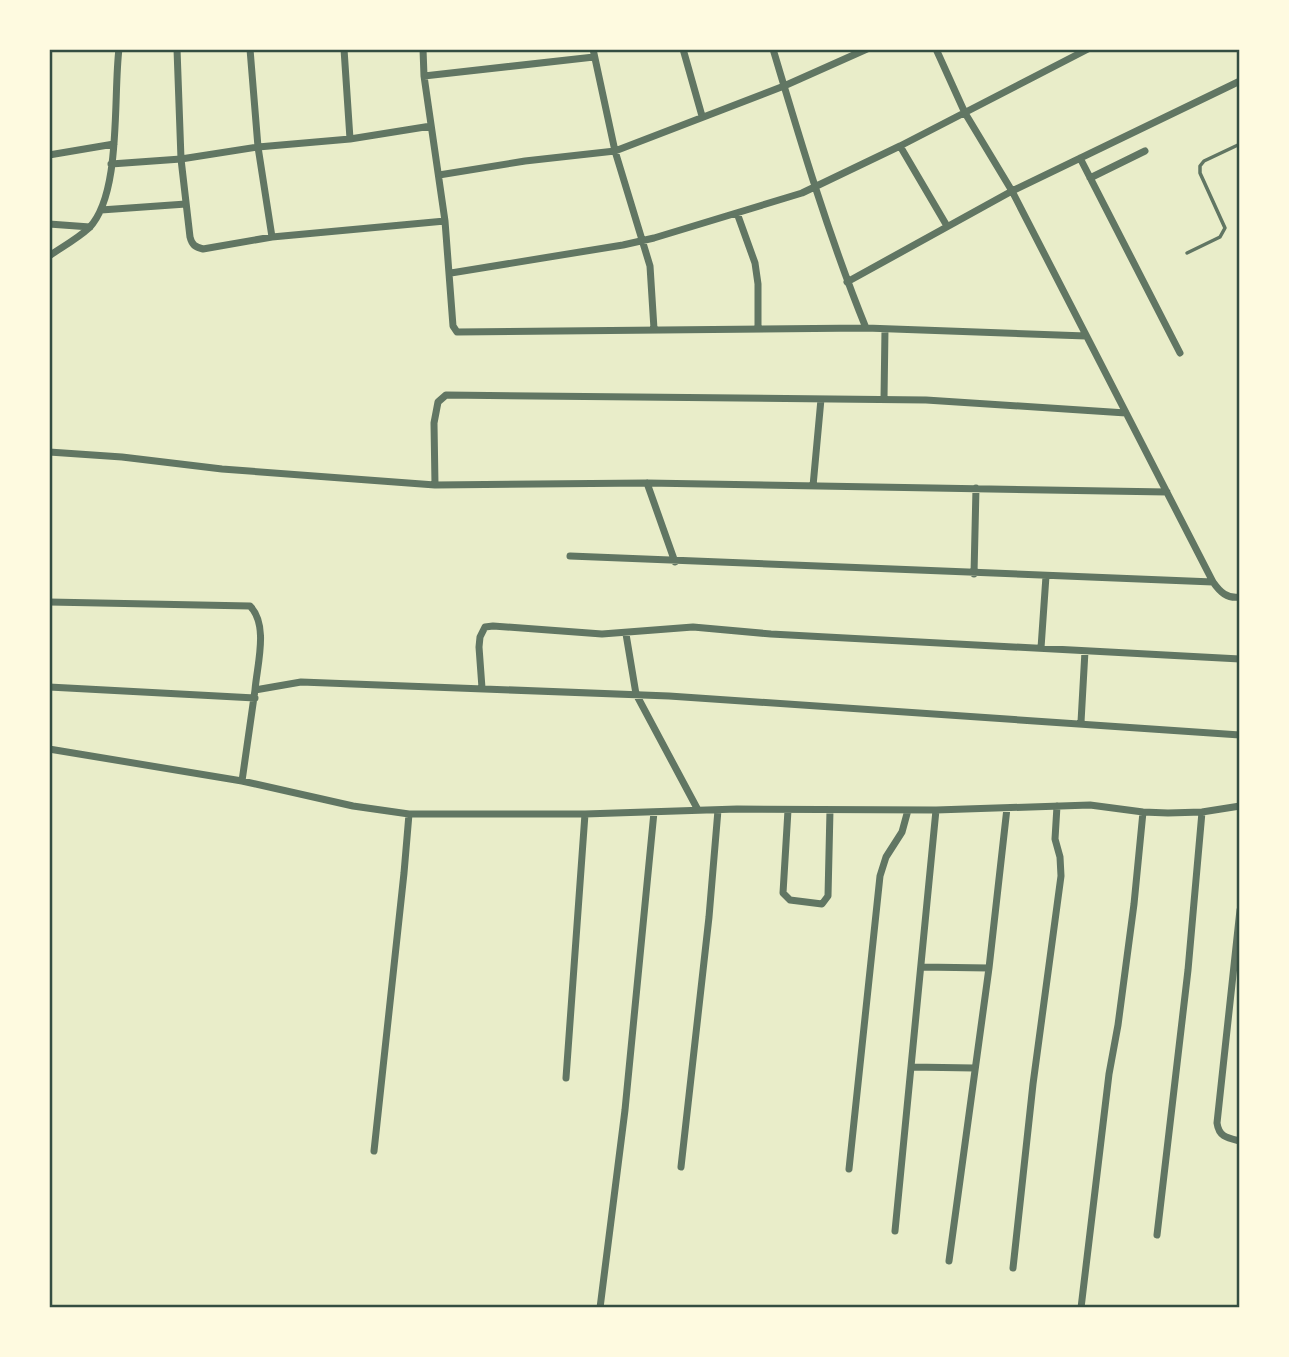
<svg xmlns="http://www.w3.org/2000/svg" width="1289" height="1357" viewBox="0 0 1289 1357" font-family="'Public Sans',sans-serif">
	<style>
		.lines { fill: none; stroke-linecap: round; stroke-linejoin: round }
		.service { stroke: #617663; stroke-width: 3.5 }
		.minor { stroke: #617663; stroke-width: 7 }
		.neatline { fill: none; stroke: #344e41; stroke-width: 2.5 }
	</style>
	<rect width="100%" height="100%" fill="#e9edc9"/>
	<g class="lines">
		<path class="service" d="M1187,253L1220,237L1225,228L1200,173V166L1204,161L1240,144"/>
		<path class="minor" d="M177,49L181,159L190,237C192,245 195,247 203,249L272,237L445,221
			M344,49L350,139
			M423,49L424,76L445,221L453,326L457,332L866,328L1086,336
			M593,49L615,151L650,266L654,329
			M683,49L702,116
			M773,49C801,143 829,237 866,328
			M936,49L965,113L1012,191L1213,582C1220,592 1227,599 1240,597
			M424,76L594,57
			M900,146L947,226
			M49,155L114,144
			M1080,158L1180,353
			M111,164L181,159L258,147L250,49
			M439,175L525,161L615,151L784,86L867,49
			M1090,178L1145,151
			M101,210L186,204
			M737,213L755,263L758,284V328
			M49,224L90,227
			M272,237L258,147L350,139L431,126
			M49,256C62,247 77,239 89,228C122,194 113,95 119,49
			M451,273L623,245L654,238L802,193L900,146L1088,49
			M847,282L1012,191L1240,81
			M884,399L885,329
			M1126,413L926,400L446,395L438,402L434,423L435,485L647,483L1167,492
			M49,452L122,457L222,469L435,485
			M647,483L675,562
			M813,486L821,399
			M570,556L1213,582
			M974,574L976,488
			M49,602L250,606C269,625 257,665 255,690
			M626,634L636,694L698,810
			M1041,648L1046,576
			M49,687L255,698
			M482,688L479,647L480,637L485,627L493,626L602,634L693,627L771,634L1240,659
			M1081,722L1085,651
			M49,749L242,781L353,806L409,814H585L737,809L936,810L1090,805L1143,812L1168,813L1202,812L1240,806
			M242,781L255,690L301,682L669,696L1240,735
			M788,810L783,893L790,900L822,904L828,896L830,810
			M1240,910L1217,1123C1219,1137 1227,1138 1240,1141
			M921,967L989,968
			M911,1067L974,1068
			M566,1078L585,814
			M374,1151L404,873L409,814
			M681,1167L709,917L718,810
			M849,1169L880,876L886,857L902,832L908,810
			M895,1231L936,810
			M1157,1235L1188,970L1202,812
			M949,1261L989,968L1007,808
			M1013,1268L1033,1084L1061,876L1060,857L1055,839L1057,806
			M600,1308L625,1110L654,812
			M1081,1308L1109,1074L1118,1025L1134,904L1143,812"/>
	</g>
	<rect width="1289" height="1357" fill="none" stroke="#fefae0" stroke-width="102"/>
	<rect x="51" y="51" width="1187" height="1255" class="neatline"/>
</svg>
